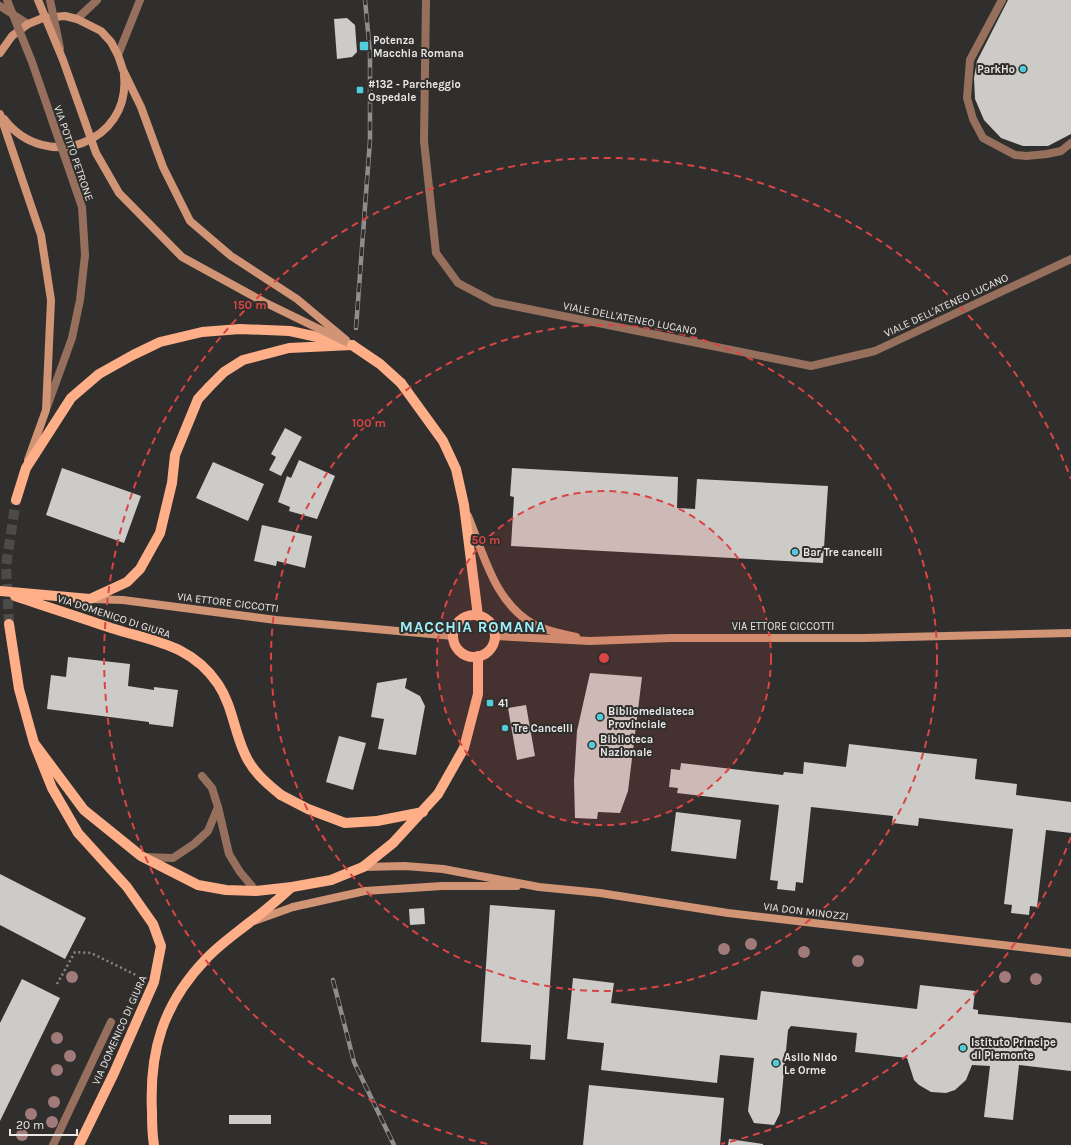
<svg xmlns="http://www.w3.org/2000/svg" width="1071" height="1145" viewBox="0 0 1071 1145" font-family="Karla,sans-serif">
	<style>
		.building { fill: #cccbc8 }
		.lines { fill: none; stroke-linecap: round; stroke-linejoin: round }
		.primary-tunnel { stroke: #4d4b49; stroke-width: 10; stroke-dasharray: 10 5; stroke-linecap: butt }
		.path { stroke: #888785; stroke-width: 2.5; stroke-dasharray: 2 3; stroke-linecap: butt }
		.service { stroke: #97705d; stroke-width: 8 }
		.minor { stroke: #97705d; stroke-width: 8 }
		.tertiary { stroke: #97705d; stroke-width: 8 }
		.secondary { stroke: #d19475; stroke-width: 8 }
		.primary { stroke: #ffaf88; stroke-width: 10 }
		.rail-casing { stroke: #8f8e8c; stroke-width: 4.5 }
		.rail { stroke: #312f2d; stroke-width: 3; stroke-dasharray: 9; stroke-linecap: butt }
		.service-bridge { stroke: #97705d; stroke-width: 8 }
		.secondary-bridge { stroke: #d19475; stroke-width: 8 }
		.primary-bridge { stroke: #ffaf88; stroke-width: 10 }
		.tree { fill: #a07b79 }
		.ring { fill: none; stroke: #d94544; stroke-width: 2; stroke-dasharray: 7 5 }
		.poi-dot { fill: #52cbda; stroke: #312f2d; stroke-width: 1.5 }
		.labels { text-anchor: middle; stroke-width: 4; stroke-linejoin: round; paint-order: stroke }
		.poi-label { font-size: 11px; font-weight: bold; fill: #e9e8e6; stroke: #312f2d; text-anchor: start }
		.street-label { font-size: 11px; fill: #e9e8e6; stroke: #312f2d }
		.district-label { font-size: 15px; font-weight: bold; letter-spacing: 1px; fill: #9ff0fb; stroke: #312f2d }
		.centre { fill: #d94544; stroke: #312f2d; stroke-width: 2 }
		.ring-label { font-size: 12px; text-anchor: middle; font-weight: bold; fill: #d94544; stroke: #312f2d; stroke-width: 4; stroke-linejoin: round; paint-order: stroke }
	</style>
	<rect width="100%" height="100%" fill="#312f2d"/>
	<path class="building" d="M1008,0H1071V134L1048,146H1023L1001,138L984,120L975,99L974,78L977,61Z
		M347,18L355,25L357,52L352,57L337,59L334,19Z
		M285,428L302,437L281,476L269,470L276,457L271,454Z
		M299,460L335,476L317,519L289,511L290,507L278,502L287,476L291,478Z
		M213,462L264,484L248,521L196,498Z
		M62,468L141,496L124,543L46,515Z
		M512,468L678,477L677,508L695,509L697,479L828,486L823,563L511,546L514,497L510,496Z
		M262,525L312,536L305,568L277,561L276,566L254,561Z
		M68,657L130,664L128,686L154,690V687L178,690L173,727L149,724V722L47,709L51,675L66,677Z
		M590,673L642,677L628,791L620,813L598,812L597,819L575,818L574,781L577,731Z
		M407,678L405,688L420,696L425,706L416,755L378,749L384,719L371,717L377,683Z
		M526,705L535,756L517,760L508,708Z
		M339,736L366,743L353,790L326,782Z
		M849,744L977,759L975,779L1017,784L1016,795L1071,802V833L1046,830L1037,907L1030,906L1029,915L1011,913L1012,905L1004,904L1013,829L919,818L918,826L892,823L893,816L811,807L803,883L796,882L795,891L777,889L778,881L770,880L779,805L677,793L678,788L669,787L671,769L680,770L681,763L783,775L784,772L803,774L804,762L846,767Z
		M676,812L741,820L736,859L671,851Z
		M0,874L86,918L65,959L0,925Z
		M490,905L555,910L545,1060L530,1059L531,1045L481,1042Z
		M424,908L425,924L410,925L409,909Z
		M573,978L614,983L611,1003L757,1020L761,991L917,1009L920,985L975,991L973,1009L978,1010V1014L1071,1023V1071L1019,1065L1013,1120L984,1117L990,1066L972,1065L966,1080L955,1090L946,1093L931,1092L919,1085L914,1080L907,1058L855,1052L857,1033L791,1026L788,1030L780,1113L774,1125L754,1123L748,1111L754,1058L720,1055L717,1083L601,1070L604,1043L567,1039Z
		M22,979L60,998L0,1121V1023Z
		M589,1085L724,1098L720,1145H583Z
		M229,1115H271V1124H229Z
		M729,1139L763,1144V1145H728Z"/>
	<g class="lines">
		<path class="primary-tunnel" d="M9,624L6,566L16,500"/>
		<path class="path" d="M57,984L75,952L91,953L140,977"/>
		<path class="service" d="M1002,0L970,60L967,98L973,119L983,138L1015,155L1026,156L1047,154L1061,151L1071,143
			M47,407L72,338L80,300L85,255
			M202,776L212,788L218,807
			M144,857L173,858L194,844L208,831L218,807L229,854L240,872L256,891
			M53,1145L111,1022"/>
		<path class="minor" d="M0,6L28,24
			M77,19L97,0
			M118,55L140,0"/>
		<path class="tertiary" d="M426,0L424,141L436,253L458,283L494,302L811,366L875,351L1071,259"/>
		<path class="secondary" d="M0,53L12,36L28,24L43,18L65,16L77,19L101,31L111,42L118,55L123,70L141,107L163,167L190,221L231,256L297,299L346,340
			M0,114L41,235L51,300L46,410L28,460
			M4,119C45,173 131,144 124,75
			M468,516C484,555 495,604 535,625C547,631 563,634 576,637
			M91,599L123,600L276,620L453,636
			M495,636L590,641L671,638H864L1071,633
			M363,867L405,866L443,869L539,887L600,893L728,913L1071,953
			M365,891L442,886H517
			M254,921L293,907"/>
		<path class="primary" d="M401,383L443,441L456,469L464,505L478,616
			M16,500L26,468L71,398L99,374L133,355L160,342L202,332L240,329L290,331L340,342
			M0,591L90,599L127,582L140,569L160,533L172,483L175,455L198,399L210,386L224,372L243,360L289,348L352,345
			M15,596C47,607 79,617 111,628C152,641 191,644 218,684C232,705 234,730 244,752C251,770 266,783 281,795
			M453 636a21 21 0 1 1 42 0a21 21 0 1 1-42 0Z
			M9,624L19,689L34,743L84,810L141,856L198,885L226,890L256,891L292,887
			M34,743L52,788L78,833L127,887L153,924L161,946L154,982L114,1073L79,1145
			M377,821L423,812
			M363,867L393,843L438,794L464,748L478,694V656
			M154,1145C152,1134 152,1123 152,1112C149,1051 163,1004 206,959C219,945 235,934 250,922C265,911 278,899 292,887"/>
		<g class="rail-casing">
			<path id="rail" d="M356,328L370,140V53L365,0
				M333,980L354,1062L394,1145"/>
		</g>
		<use href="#rail" class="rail"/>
		<path class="service-bridge" d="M7,0L32,62L82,207L85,255
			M50,0L60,48"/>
		<path class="secondary-bridge" d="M38,0L63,60L96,153L119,193L182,257L264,302L352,345
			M293,907L365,891"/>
		<path class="primary-bridge" d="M352,345L380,364L401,383
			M281,795L308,809L345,823L377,821
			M292,887L331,880L363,867"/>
	</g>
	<g class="tree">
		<circle cx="751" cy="944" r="6"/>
		<circle cx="724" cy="949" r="6"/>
		<circle cx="804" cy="952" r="6"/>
		<circle cx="858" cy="961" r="6"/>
		<circle cx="72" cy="977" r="6"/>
		<circle cx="1005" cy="977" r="6"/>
		<circle cx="1036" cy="979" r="6"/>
		<circle cx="57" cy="1038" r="6"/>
		<circle cx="70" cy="1056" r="6"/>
		<circle cx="57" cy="1070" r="6"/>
		<circle cx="54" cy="1102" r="6"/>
		<circle cx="31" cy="1114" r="6"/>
		<circle cx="52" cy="1122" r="6"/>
		<circle cx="22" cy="1135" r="6"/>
	</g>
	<circle cx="604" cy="658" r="167" fill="#d94544" fill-opacity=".12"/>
	<g class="ring">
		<circle cx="604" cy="658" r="167"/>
		<circle cx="604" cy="658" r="333"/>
		<path d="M1071 837A500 500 0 0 1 721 1144M487 1144A500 500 0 1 1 1071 479"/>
	</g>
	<g class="poi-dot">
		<rect x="359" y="41" width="10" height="10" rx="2"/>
		<circle cx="1023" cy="69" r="4"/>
		<rect x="356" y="86" width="8" height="8" rx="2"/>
		<circle cx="795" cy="552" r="4"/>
		<rect x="486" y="699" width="8" height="8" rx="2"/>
		<circle cx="600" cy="717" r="4"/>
		<circle cx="505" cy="728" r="4"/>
		<circle cx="592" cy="745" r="4"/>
		<circle cx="963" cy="1048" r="4"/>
		<circle cx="776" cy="1063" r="4"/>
	</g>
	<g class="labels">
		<g class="poi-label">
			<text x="373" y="44">Potenza<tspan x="373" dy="13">Macchia Romana</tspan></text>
			<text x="1015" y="73" text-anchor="end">ParkHo</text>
			<text x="368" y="88">#132 - Parcheggio<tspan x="368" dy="13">Ospedale</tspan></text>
			<text x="803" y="556">Bar Tre cancelli</text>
			<text x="498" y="707">41</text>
			<text x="608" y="715">Bibliomediateca<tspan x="608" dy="13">Provinciale</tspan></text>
			<text x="513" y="732">Tre Cancelli</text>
			<text x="600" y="743">Biblioteca<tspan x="600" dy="13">Nazionale</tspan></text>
			<text x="971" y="1046">Istituto Principe<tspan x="971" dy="13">di Piemonte</tspan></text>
			<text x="784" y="1061">Asilo Nido<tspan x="784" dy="13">Le Orme</tspan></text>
		</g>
		<g class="street-label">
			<text transform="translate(74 153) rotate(71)" y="4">VIA POTITO PETRONE</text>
			<text transform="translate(946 305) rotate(-25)" y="4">VIALE DELL'ATENEO LUCANO</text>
			<text transform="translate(630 318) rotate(11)" y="4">VIALE DELL'ATENEO LUCANO</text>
			<text transform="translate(228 602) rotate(7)" y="4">VIA ETTORE CICCOTTI</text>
			<text transform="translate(114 616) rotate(18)" y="4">VIA DOMENICO DI GIURA</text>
			<text x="783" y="630">VIA ETTORE CICCOTTI</text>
			<text transform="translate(806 911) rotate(7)" y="4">VIA DON MINOZZI</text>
			<text transform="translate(119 1030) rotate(-66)" y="4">VIA DOMENICO DI GIURA</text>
		</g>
		<g class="district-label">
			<text x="473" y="632">MACCHIA ROMANA</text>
		</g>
	</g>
	<circle cx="604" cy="658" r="6" class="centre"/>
	<g class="ring-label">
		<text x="250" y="309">150 m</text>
		<text x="369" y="427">100 m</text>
		<text x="486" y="544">50 m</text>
	</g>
	<path d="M10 1129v6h67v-6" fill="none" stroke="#e9e8e6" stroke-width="2"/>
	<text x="16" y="1129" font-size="12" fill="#e9e8e6" stroke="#312f2d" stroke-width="3" paint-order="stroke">20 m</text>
</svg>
